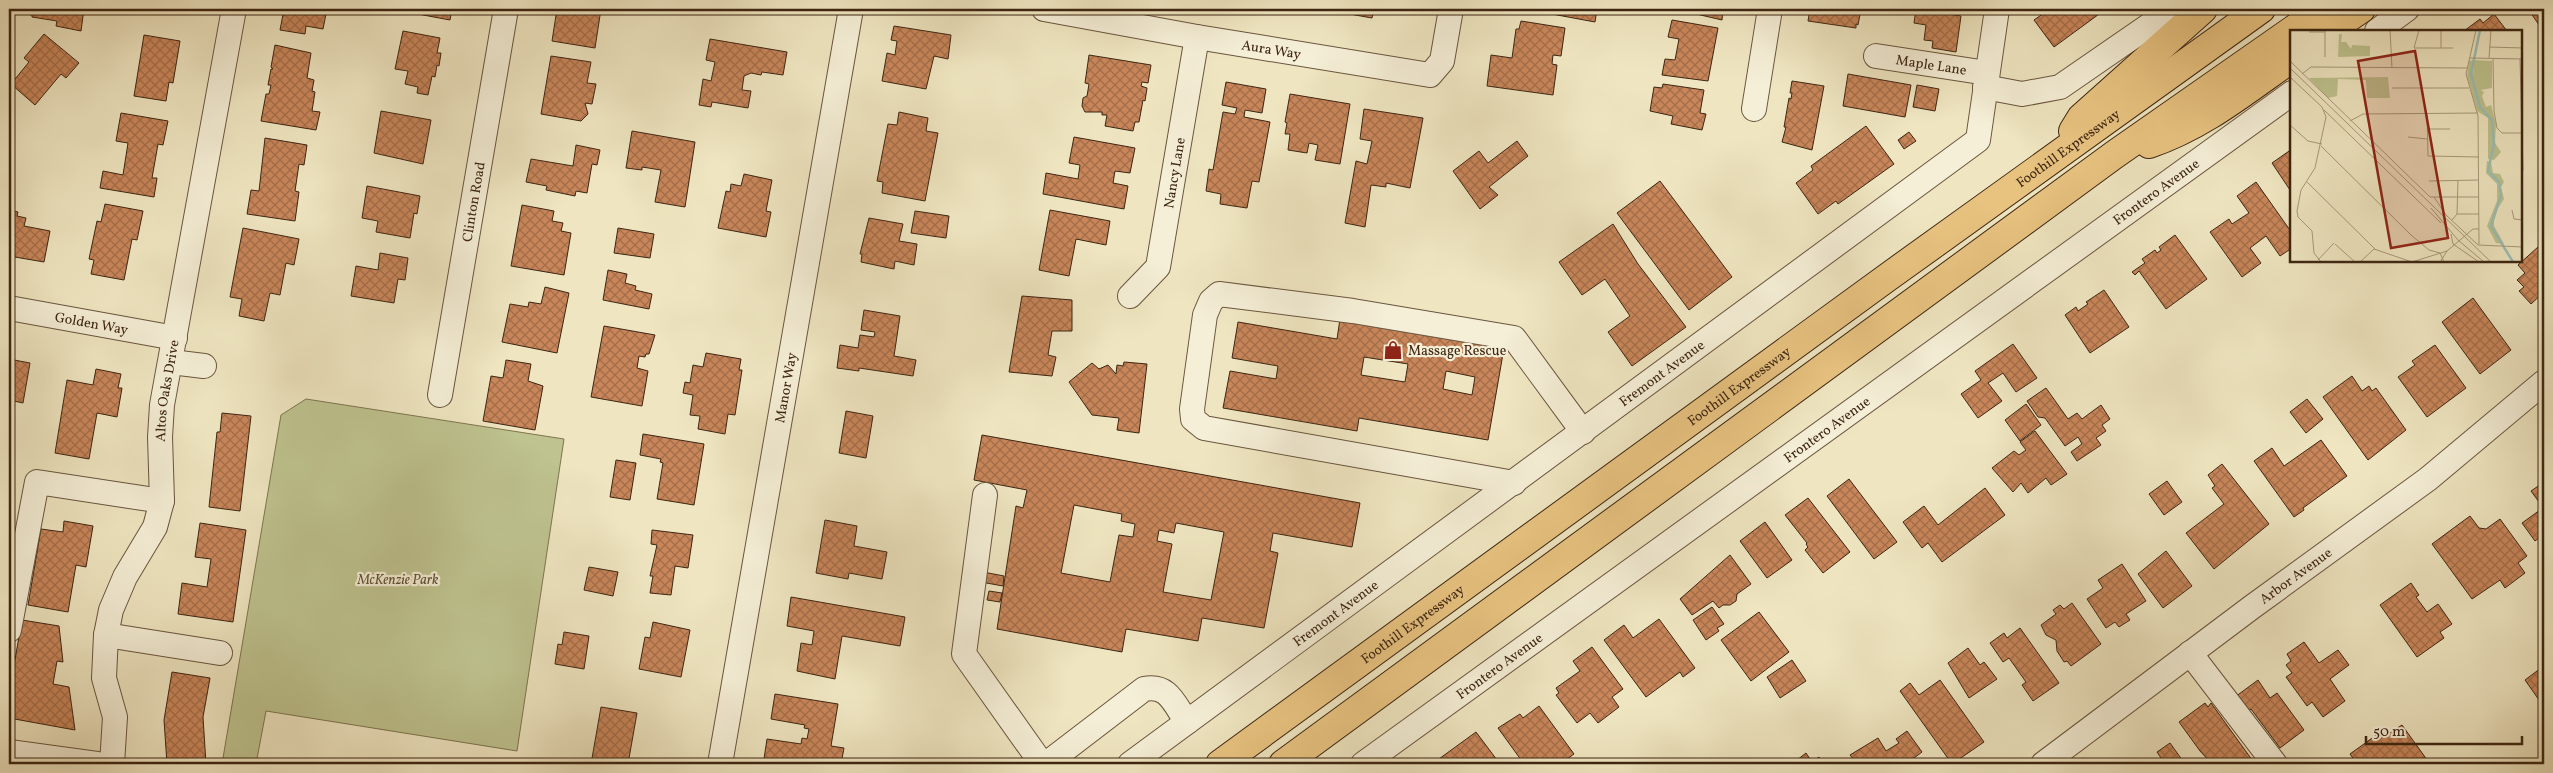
<svg xmlns="http://www.w3.org/2000/svg" width="2553" height="773" viewBox="0 0 2553 773" font-family="Vollkorn,serif">
	<style>
		.green { fill: #bec38f; stroke: #7e7450 }
		.building { fill: url(#building-cross-hatch); stroke: #3d2512; fill-rule: evenodd }
		.lines { fill: none; stroke-linecap: round; stroke-linejoin: round }
		.minor-casing { stroke: #6a553e; stroke-width: 26 }
		.highway-casing { stroke: #3d2512; stroke-width: 30 }
		.minor { stroke: #f5efd7; stroke-width: 24 }
		.highway { stroke: #e8c380; stroke-width: 28 }
		.labels { text-anchor: middle; stroke-width: 4.5; stroke-linejoin: round; paint-order: stroke }
		.street-label { font-size: 14px; fill: #3d2512; stroke: #f5efd7 }
		.poi-label { font-size: 14px; fill: #3d2512; stroke: #f5efd7; text-anchor: start }
		.park-label { font-size: 14px; font-style: italic; fill: #5d4c31; stroke: #f5efd7 }
		.inset-river { fill: none; stroke: #9abfb6; stroke-width: 2.5 }
		.inset-road { fill: none; stroke: #a8997b; stroke-width: 1 }
		.view { fill: #8f2418; fill-opacity: 0.15; stroke: #8f2418; stroke-width: 2.5 }
		.inset-edge { fill: none; stroke: #3d2512; stroke-width: 2.5 }
	</style>
	<defs>
		<pattern id="building-cross-hatch" width="8" height="8" patternUnits="userSpaceOnUse" patternTransform="scale(1.25)"><rect width="8" height="8" fill="#c8865a"/><path d="M0 0l8 8M0 8l8-8" fill="none" stroke="#a46d49"/></pattern>
	</defs>
	<rect width="100%" height="100%" fill="#efe6c1"/>
	<filter id="stains"><feTurbulence type="fractalNoise" baseFrequency=".004" numOctaves="4"/><feColorMatrix values="0 0 0 0 .2 0 0 0 0 .09 0 0 0 0 .02 0 0 0 .5 -.17"/></filter>
	<radialGradient id="worn" r=".72"><stop offset=".6" stop-color="#630" stop-opacity="0"/><stop offset="1" stop-color="#630" stop-opacity=".3"/></radialGradient>
	<path class="green" d="M306,399L564,439L517,751L266,711L256,764H222L281,415Z"/>
	<path class="building" d="M22,9H84L81,31L56,26L57,21L32,17V15L21,13Z
		M284,9H327L323,29L306,26L305,34L280,30Z
		M391,9H452L450,20Z
		M557,9H601L595,48L552,41Z
		M1344,9H1374L1372,18L1344,13Z
		M1525,9H1597L1595,22Z
		M1675,9H1723L1722,20Z
		M1810,9H1861L1858,25L1856,24V28L1808,21Z
		M1916,9L1961,16L1956,52L1932,48L1933,41L1924,40L1926,25L1914,23Z
		M2050,9H2106L2054,47L2034,20Z
		M2528,9H2544V32Z
		M2494,14L2507,31H2464L2480,19L2483,23Z
		M1672,20L1718,28L1708,81L1662,75L1665,59L1675,60L1679,39L1668,37Z
		M1521,21L1565,28L1561,56L1553,55L1552,64L1557,65L1553,95L1487,86L1491,55L1512,58L1516,29H1519Z
		M894,26L951,35L948,59L934,56L926,89L882,81L887,53L895,55L897,41L891,40Z
		M403,31L440,38L437,53H441L439,66L437,65L435,77L432,76L428,95L417,93L418,87L405,84L408,71L395,69Z
		M44,34L79,63L66,78L61,74L35,105L11,84L29,62L24,58Z
		M144,35L180,41L173,83L169,82L166,101L134,96Z
		M710,39L787,52L783,75L762,72L761,75L751,73L744,76L742,90L751,91L748,108L712,102L711,107L699,105L703,79L711,81L715,62L706,60Z
		M275,45L311,53L307,78L314,80L312,91L315,92L312,111L320,112L316,130L261,121L266,94H269L271,85H268L271,69H273L271,67Z
		M1089,55L1151,65L1148,83L1142,82L1141,86L1147,88L1145,101L1143,100L1139,122H1135L1133,131L1105,126L1107,115H1102V112H1085L1082,106L1083,98L1087,96L1089,84L1085,83Z
		M551,56L591,62L587,83L596,84L592,104L585,103L588,114L581,121L541,114Z
		M1848,74L1911,85L1905,117L1843,106Z
		M1792,81L1824,86L1812,150L1782,142L1786,127H1784L1789,98L1791,99L1792,93H1790Z
		M1226,82L1266,89L1262,113L1245,110L1244,117L1270,122L1259,182L1252,181L1247,208L1220,204L1221,194L1206,191L1209,169L1213,170L1223,112L1235,114L1237,108L1222,105Z
		M1663,84L1704,90L1700,113L1706,114L1702,130L1671,124L1673,116L1650,111L1654,87L1662,88Z
		M1917,85L1939,89L1935,111L1913,107Z
		M1290,94L1350,104L1340,164L1315,160L1318,145L1309,143L1307,153L1288,150L1290,134H1285L1287,123L1285,122Z
		M1364,109L1423,118L1410,188L1386,183V187L1371,185L1365,227L1345,223L1356,161L1367,164L1372,141L1360,139Z
		M381,111L431,120L423,164L374,153Z
		M899,112L928,118L926,131L938,133L925,201L882,193L883,182L877,181L888,124L897,125Z
		M121,113L168,121L163,145L158,144L152,178H157L154,197L100,188L103,171L123,175L128,143L116,141Z
		M1866,126L1894,164L1838,204L1836,201L1818,214L1796,183L1813,170L1811,166Z
		M632,131L695,142L685,207L655,202L661,170L642,167V170L626,168Z
		M1909,132L1916,141L1904,149L1898,140Z
		M1074,137L1135,148L1130,173L1115,171L1113,183L1128,186L1124,209L1043,194L1046,173L1078,179L1080,165L1069,163Z
		M265,138L307,145L304,165L299,164L295,191L299,192L295,221L247,214L251,190L259,191Z
		M1517,141L1528,156L1489,187L1498,195L1480,209L1453,171L1479,151L1488,163Z
		M576,145L600,150L597,165L592,164L587,193L576,191L575,196L546,190L547,186L526,182L531,159L573,166Z
		M2292,149V193L2272,163Z
		M744,174L772,180L766,211L771,212L766,237L718,228L726,191L730,192L731,184L741,186Z
		M1660,181L1732,277L1689,310L1617,213Z
		M2256,182L2292,233V248L2280,256L2266,236L2250,248L2261,263L2242,277L2210,232L2229,219L2232,224L2249,213L2237,196Z
		M367,186L420,196L417,214L414,213L410,238L376,232L378,221L362,218Z
		M105,204L143,211L137,240L132,239L124,280L91,274L94,260L89,259L97,221L101,222Z
		M522,205L554,211L552,221L563,223L561,231L571,233L564,275L511,266Z
		M9,210L18,212L17,216L26,218L24,226L50,231L44,262L9,256Z
		M1050,210L1110,221L1106,245L1076,239L1069,276L1039,270Z
		M915,211L949,216L946,238L911,233Z
		M869,218L903,224L899,241L917,244L914,265L895,261L894,269L861,262L862,254H860Z
		M1613,224L1638,264L1686,327L1632,366L1608,332L1630,316L1605,279L1582,295L1559,262Z
		M243,228L299,239L294,265L286,263L280,295L270,293L264,321L239,316L242,299L230,297Z
		M618,228L654,234L650,258L614,253Z
		M2175,235L2207,279L2166,309L2139,271L2135,275L2132,272L2145,263L2142,259L2155,250L2157,253L2161,250L2159,247Z
		M2538,247L2544,254V292L2531,304L2519,291L2524,287L2517,280L2525,273L2518,265Z
		M380,253L408,258L405,280L398,279L394,303L351,296L356,266L378,270Z
		M608,270L627,274L625,283L636,286L635,290L652,294L649,309L603,300Z
		M545,287L569,293L557,353L502,342L510,304L528,307L529,302L541,304Z
		M2104,290L2129,327L2090,353L2065,315L2076,307L2078,311L2088,304L2086,302Z
		M1022,296L1072,300V331H1052L1048,355L1056,357L1052,376L1009,372Z
		M2473,298L2511,350L2480,374L2442,322Z
		M864,310L900,316L894,356L916,360L913,376L859,368V371L837,368L840,345L858,348L860,335L874,337L875,332L861,330Z
		M1340,319L1504,348L1488,440L1359,418L1357,431L1223,408L1230,371L1276,379L1278,366L1232,358L1238,322L1337,339ZM1364,357L1408,364L1405,382L1361,375ZM1446,371L1475,377L1472,395L1443,389Z
		M604,326L655,335L649,354H646L645,357L639,356L637,368L648,371L642,406L591,397Z
		M2013,344L2037,378L2016,392L2003,373L1988,383L2002,401L1978,418L1961,394L1981,380L1975,371Z
		M2435,345L2466,388L2427,417L2398,377L2415,365L2412,361Z
		M706,353L741,359L739,370H742L735,415L728,414L725,434L698,429L700,416L690,415L693,395L683,393L685,382L690,383L693,365L703,367Z
		M9,359L30,363L23,403L9,400Z
		M506,360L531,364L528,381L543,386L535,430L483,421L491,376L503,378Z
		M1124,362L1147,364L1139,433L1117,430L1119,418L1092,415L1069,382L1092,363L1099,369L1108,365L1116,374L1117,365L1123,366Z
		M96,369L121,374L118,388H122L117,417L97,413L89,459L55,453L67,380L93,385Z
		M2352,376L2362,391L2369,386L2372,391L2376,388L2406,430L2368,460L2323,397Z
		M2046,388L2068,419L2077,413L2082,419L2101,405L2110,419L2102,425L2106,431L2096,438L2101,445L2077,461L2071,452L2082,444L2078,437L2065,446L2045,418L2038,417L2027,401Z
		M2307,399L2323,419L2306,433L2290,412Z
		M2026,404L2041,425L2020,441L2005,420Z
		M846,411L873,416L866,458L839,453Z
		M222,413L251,416L240,511L209,507L217,432H220Z
		M2035,431L2067,474L2051,485L2046,478L2028,493L2021,483L2013,492L1992,468L2014,451L2019,455L2026,450L2020,442Z
		M643,434L704,444L694,505L657,499L663,463L660,462L661,459L640,455Z
		M982,435L1360,503L1352,547L1273,533L1270,551L1278,553L1264,628L1202,618L1198,641L1126,629L1122,652L997,629L1016,506L1023,508L1027,490L974,480ZM1074,505L1122,514L1121,521L1135,524L1133,537L1119,535L1110,582L1061,573ZM1176,523L1224,532L1211,600L1163,592L1172,544L1157,541L1159,530L1174,533Z
		M2321,440L2347,476L2303,508L2304,510L2294,517L2254,461L2272,448L2284,466Z
		M616,460L636,463L630,500L610,497Z
		M2222,464L2269,524L2214,569L2186,533L2224,504L2212,488L2215,486L2208,475Z
		M1849,479L1897,542L1874,559L1827,496Z
		M2167,481L2182,502L2164,515L2149,494Z
		M2544,482V509L2531,491Z
		M1985,488L2005,515L1942,562L1928,543L1922,548L1903,522L1924,506L1938,525Z
		M1808,498L1850,552L1823,573L1805,550L1808,547L1806,544L1807,543L1785,515Z
		M2540,510L2544,516V534L2535,541L2522,523Z
		M9,512L14,513L9,541Z
		M2470,516L2479,528L2486,529L2500,519L2527,556L2518,563L2525,573L2505,588L2500,580L2472,599L2432,544Z
		M825,520L857,526L854,546L887,552L882,579L849,573L848,579L816,573Z
		M64,521L93,526L86,567L76,565L68,612L28,605L41,529L63,532Z
		M1765,522L1792,560L1767,578L1740,541Z
		M200,523L246,530L233,622L178,614L182,583L207,587L211,559L195,557Z
		M652,530L693,535L688,568L675,566L671,595L650,593L653,576H650L657,545L651,544Z
		M2166,551L2192,586L2163,608L2138,574Z
		M1730,555L1751,584L1737,594L1736,601L1730,605H1723L1719,608L1713,601L1692,615L1680,599Z
		M2122,564L2146,601L2126,614L2130,620L2119,627L2115,622L2106,628L2087,599L2103,588L2098,580Z
		M589,567L618,572L613,596L584,590Z
		M983,572L1004,576L1003,586L981,582Z
		M2411,583L2419,595L2416,597L2427,612L2438,604L2452,624L2440,632L2444,638L2417,657L2380,605Z
		M989,591L1002,593L1000,602L987,600Z
		M791,597L905,617L900,646L842,636L835,679L797,671L801,643L812,645L814,631L787,626Z
		M2072,603L2101,644L2071,666L2067,661L2064,662L2057,651L2056,640L2046,635L2041,625L2056,614L2053,610L2060,605L2064,609Z
		M1712,607L1724,624L1717,628L1719,631L1706,640L1693,620Z
		M1759,612L1789,652L1751,681L1721,640Z
		M1659,619L1695,668L1683,677L1680,672L1646,697L1604,640L1624,625L1633,638Z
		M22,620L59,626L63,662L57,661L53,684L69,687L75,730L9,718V693Z
		M653,622L690,630L681,677L639,669L645,637L650,638Z
		M2020,628L2059,683L2033,701L2022,685L2026,682L2009,658L2003,662L1990,643L2004,633L2007,638Z
		M564,632L589,636L584,669L555,664L558,644L562,645Z
		M2304,642L2319,663L2338,650L2349,665L2330,679L2345,701L2323,717L2312,702L2307,706L2286,677L2292,673L2286,665L2291,661L2287,654Z
		M1592,647L1623,689L1612,697L1619,707L1598,723L1590,713L1577,723L1556,695L1559,693L1556,688L1580,671L1573,661Z
		M1968,648L1980,665L1984,662L1997,679L1969,698L1948,663Z
		M1792,660L1806,681L1780,698L1767,677Z
		M2541,668L2544,672V707L2525,680Z
		M172,672L210,678L203,717L206,764H167L164,720Z
		M1940,680L1984,742L1952,764L1900,691L1910,683L1919,695Z
		M2258,680L2270,698L2277,693L2304,730L2280,748L2251,709L2246,713L2235,697Z
		M775,694L838,704L831,746L844,748L841,764H796L764,759L767,739L801,744L802,738L807,739L809,729L804,728L805,725L771,719Z
		M2205,703L2208,707L2211,703L2255,764H2212L2200,751L2179,722Z
		M1539,706L1574,754L1560,764H1524L1498,728L1520,714L1523,718Z
		M601,707L637,713L628,764H591Z
		M2402,725L2430,764H2379L2376,760L2371,764H2357L2350,754L2382,731L2385,736Z
		M1907,731L1922,752L1910,761L1912,764H1857L1850,755L1878,738L1886,751L1899,743L1896,739Z
		M1476,732L1500,764H1432Z
		M2170,743L2185,764H2165L2157,752Z
		M1806,753L1812,762L1819,757L1824,764H1792Z"/>
	<g class="lines">
		<g class="minor-casing">
			<g id="minor">
				<path id="s1" d="M1044,9L1197,37L1430,75L1442,61L1451,9"/>
				<path d="M2377,31L2407,9"/>
				<path id="s2" d="M1876,56L1987,73"/>
				<path d="M1985,87L2022,94L2060,87L2173,9"/>
				<path d="M1754,109L1770,9"/>
				<path id="s3" d="M1130,296L1158,267L1197,37"/>
				<path id="s4" d="M9,308L175,338"/>
				<path d="M171,362L204,366"/>
				<path id="s5" d="M440,395L506,9"/>
				<path d="M1514,483L1204,428L1193,419L1192,409L1205,315L1211,301L1219,294L1353,311L1514,338L1583,432"/>
				<path d="M985,495L964,654L1042,764"/>
				<path d="M9,630L37,482L162,501"/>
				<path d="M106,635L220,653"/>
				<path d="M2190,653L2275,764"/>
				<path d="M9,752L97,764"/>
				<path id="s6" d="M112,764L115,717L104,678L106,635L111,610L125,577L155,527L162,501L160,437L162,405L234,9"/>
				<path id="s7" d="M720,764L851,9"/>
				<path d="M1046,764L1144,689C1169,684 1174,704 1187,722"/>
				<path id="s8" d="M1130,764L1978,140L1997,9"/>
				<path id="s9" d="M1363,764L2292,93"/>
				<path id="s10" d="M2043,764L2252,607L2428,479L2544,382"/>
			</g>
		</g>
		<g class="highway-casing">
			<g id="highway">
				<path d="M2329,31L2361,9"/>
				<path d="M2073,131L2081,118L2203,9"/>
				<path d="M2149,144C2203,126 2246,90 2292,58"/>
				<path id="s11" d="M1220,764L1888,277L2261,9"/>
				<path d="M1283,764L2114,155L2323,9"/>
			</g>
		</g>
		<use href="#minor" class="minor"/>
		<use href="#highway" class="highway"/>
	</g>
	<defs>
		<g id="shop-bare" transform="scale(1.5)"><path d="M-5-2.5h2.3a2.7 3.5 0 0 1 5.4 0H5L5.5 6h-11ZM-1.5-2.5h3a1.5 2.3 0 0 0-3 0Z" fill="#8f2418" stroke="#f5efd7" stroke-width="2.5" paint-order="stroke"/></g>
	</defs>
	<g fill-rule="evenodd">
		<use href="#shop-bare" x="1393" y="350"/>
	</g>
	<g class="labels">
		<g class="street-label">
			<text dy="5" stroke="none"><textPath href="#s1" startOffset="231">Aura Way</textPath></text>
			<text dy="5" stroke="none"><textPath href="#s2" startOffset="56">Maple Lane</textPath></text>
			<text dy="5" stroke="none"><textPath href="#s11" startOffset="1048">Foothill Expressway</textPath></text>
			<text dy="5" stroke="none"><textPath href="#s3" startOffset="136">Nancy Lane</textPath></text>
			<text dy="5" stroke="none"><textPath href="#s9" startOffset="978">Frontero Avenue</textPath></text>
			<text dy="5" stroke="none"><textPath href="#s5" startOffset="196">Clinton Road</textPath></text>
			<text dy="5" stroke="none"><textPath href="#s4" startOffset="84">Golden Way</textPath></text>
			<text dy="5" stroke="none"><textPath href="#s8" startOffset="660">Fremont Avenue</textPath></text>
			<text dy="5" stroke="none"><textPath href="#s11" startOffset="642">Foothill Expressway</textPath></text>
			<text dy="5" stroke="none"><textPath href="#s7" startOffset="382">Manor Way</textPath></text>
			<text dy="5" stroke="none"><textPath href="#s6" startOffset="388">Altos Oaks Drive</textPath></text>
			<text dy="5" stroke="none"><textPath href="#s9" startOffset="572">Frontero Avenue</textPath></text>
			<text dy="5" stroke="none"><textPath href="#s10" startOffset="315">Arbor Avenue</textPath></text>
			<text dy="5" stroke="none"><textPath href="#s8" startOffset="255">Fremont Avenue</textPath></text>
			<text dy="5" stroke="none"><textPath href="#s11" startOffset="238">Foothill Expressway</textPath></text>
			<text dy="5" stroke="none"><textPath href="#s9" startOffset="168">Frontero Avenue</textPath></text>
		</g>
		<g class="poi-label">
			<text x="1408" y="355">Massage Rescue</text>
		</g>
		<g class="park-label">
			<text x="398" y="584">McKenzie Park</text>
		</g>
	</g>
	<g transform="translate(2290 30)">
		<rect width="232" height="232" fill="#efe6c1"/>
		<path d="M49,4H52L51,12H56L61,19L62,15L80,16V26L48,27ZM183,30L202,31V58L184,61ZM98,47L100,68H77L76,50L48,49L47,66L38,68L19,48Z" fill="#bec38f"/>
		<path d="M183,30V44L187,39L191,41L189,59L194,62L192,66L196,77L201,75L206,94L205,113L211,122L204,130L198,129V88L187,81L177,46L179,31ZM197,131L201,132L203,143L210,144L214,152L211,157L214,169L204,184V196L214,214L206,213L197,196L207,171V154L196,143Z" fill="#bec38f"/>
		<path class="inset-river" d="M190,0L181,44L190,77L202,90L204,114L198,141L209,152L211,165L201,196L223,232"/>
		<path class="inset-road" d="M35,0V27M100,0L102,38M129,0L124,18H163M151,0V18M186,0L176,44L188,86L189,214M19,2H35M199,17L233,18M180,28L233,29M199,28L201,0M203,29L204,81L207,98L212,103H233M230,29L233,141M0,31L140,167H189M0,38L201,232M12,44L21,37L177,38M0,47L32,77L36,87L25,138L11,160L7,181L8,187L22,201L24,223L31,232M102,58H179M34,80L151,193M137,83L138,126L189,127M60,91L73,84L188,83M0,95L18,111L32,114M138,99H160M118,107L137,109M31,116L121,205L139,220L150,223L154,232M139,151L189,150M17,152L85,219M144,167L156,185M141,178L168,210L194,232M222,180L224,189L233,190M167,184L168,150M156,185L188,215L233,217M162,190L167,184H189M161,204L163,214L189,232M45,214L65,232M28,230L44,213M70,232L84,219L122,232L157,221M150,232L157,221L183,199H189"/>
		<path class="view" d="M125,21L158,208L101,218L68,31Z"/>
		<rect width="232" height="232" class="inset-edge"/>
	</g>
	<rect width="2553" height="773" fill="none" stroke="#efe6c1" stroke-width="30"/>
	<rect x="10" y="10" width="2533" height="753" fill="none" stroke="#3d2512" stroke-width="2.5"/>
	<rect x="15" y="15" width="2523" height="743" fill="none" stroke="#3d2512"/>
	<path d="M2366 736v8h156v-8" fill="none" stroke="#3d2512" stroke-width="2.5"/>
	<text x="2373" y="736" font-size="15" fill="#3d2512" stroke="#f5efd7" stroke-width="4" paint-order="stroke">50 m</text>
	<rect width="100%" height="100%" filter="url(#stains)"/>
	<rect width="100%" height="100%" fill="url(#worn)"/>
</svg>
